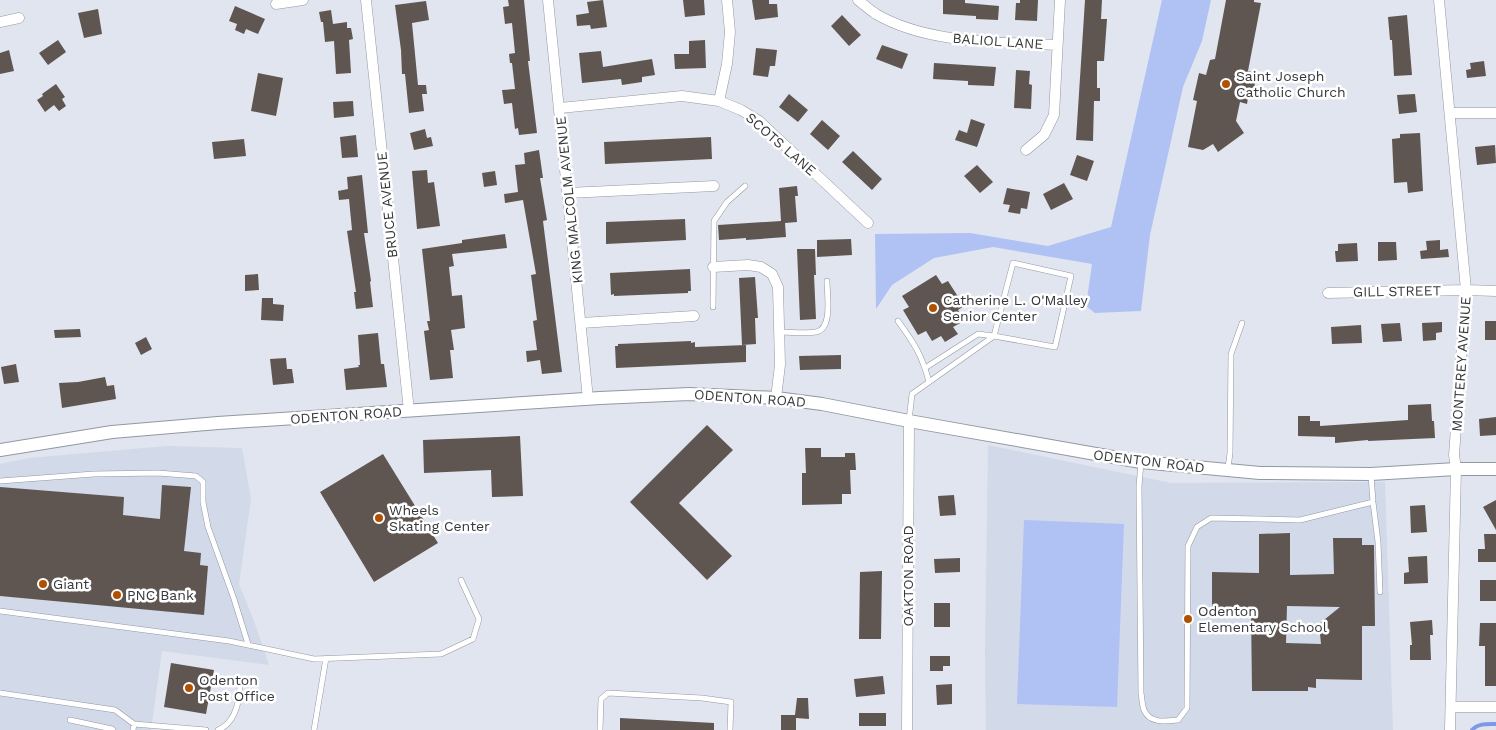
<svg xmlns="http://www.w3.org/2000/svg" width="1496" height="730" viewBox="0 0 1496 730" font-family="'Work Sans',sans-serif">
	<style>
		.built { fill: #d2d9e9 }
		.green { fill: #b0c2f4 }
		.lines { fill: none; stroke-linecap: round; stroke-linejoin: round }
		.stream { stroke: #7d98e6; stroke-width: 4 }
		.building { fill: #5f5651; fill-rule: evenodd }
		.service-casing { stroke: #9397a0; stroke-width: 6 }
		.minor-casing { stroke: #9397a0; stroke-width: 11 }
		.tertiary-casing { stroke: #9397a0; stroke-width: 14 }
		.service { stroke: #fff; stroke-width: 5 }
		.minor { stroke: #fff; stroke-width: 10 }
		.tertiary { stroke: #fff; stroke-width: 12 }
		.poi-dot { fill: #b05101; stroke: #fff; stroke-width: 2 }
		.labels { text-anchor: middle; stroke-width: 5; stroke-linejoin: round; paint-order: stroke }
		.street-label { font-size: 14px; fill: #36373b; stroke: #fff }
		.poi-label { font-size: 14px; fill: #36373b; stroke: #fff; text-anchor: start }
	</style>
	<rect width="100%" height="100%" fill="#e1e5ef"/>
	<path class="built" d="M988,445L1171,483L1385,482L1393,730H986L985,653Z
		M167,446L242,448L251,499L239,584L254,621L269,665L162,651L151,730H0V464L29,458Z"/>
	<path class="green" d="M1162,0H1211L1202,41L1183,87L1150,235L1141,311L1095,313L1086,306L1092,264L993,247L934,258L892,285L876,309L875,234L970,233L1048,246L1111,227Z
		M1024,520L1124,524L1117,707L1017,704Z"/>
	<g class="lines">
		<path class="stream" d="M1472,730C1478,723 1488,724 1496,724"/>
	</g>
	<path class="building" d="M508,0H524L530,61H528L537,133L519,135L518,128L515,129L512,103L504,104L502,90L515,89L512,63H510L509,54L515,53L512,23L505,24L503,7L509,6Z
		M603,0L607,27L591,29L590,25L577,26L576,15L589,13L587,2Z
		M683,0H704L705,15L685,17Z
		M752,0H769V4H777L778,17L755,20Z
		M943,0H965V3L999,6L998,20L976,19V16L943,14Z
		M1020,0H1038L1037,21L1015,20L1016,3H1020Z
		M1085,0H1102L1101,19H1107L1104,61H1097V88H1100V101H1094L1093,141L1076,140Z
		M1226,0H1254V2L1261,3L1248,71L1257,73L1253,93L1249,92L1247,104L1240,102L1236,121L1244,133L1218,152L1213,144L1203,150L1188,147L1197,101L1193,100L1199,73L1206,75L1210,60L1215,59Z
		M426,1L429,20L412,23L418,85H426L427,94H422L424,111L409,113L405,74H402L401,50L395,5Z
		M235,6L265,19L258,34L246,29L244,34L235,30L237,24L229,21Z
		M98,9L102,34L84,38L78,13Z
		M331,10L333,24L347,22V28H351L353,39L349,40L351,73L336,74L334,41L325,42L323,22H321L319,12Z
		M842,15L861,35L849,46L831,26Z
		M1407,15L1412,75L1394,76L1392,40H1390L1388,17Z
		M58,40L66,52L48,65L39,53Z
		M705,40L706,68L675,69L674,54H689V41Z
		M882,45L908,54L902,69L876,59Z
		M756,48L777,50L775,66H770L768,77L753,75Z
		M9,50L14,71L0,74V53Z
		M601,51L603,67L652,59L655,75L642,77V82L622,85L621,79L582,83L579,53Z
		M1484,61L1486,76L1467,78L1466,70L1471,69L1470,63Z
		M934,63L996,67L994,86L968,85V81L933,79Z
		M1016,70L1030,71L1029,84L1032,85L1031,109L1014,108Z
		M258,73L283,78L276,116L251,111Z
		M56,84L65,97L62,99L66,106L59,111L54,105L45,112L37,100L43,96L42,94Z
		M789,94L808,110L798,122L779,107Z
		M1415,94L1417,112L1399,114L1397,95Z
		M353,101L354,116L334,118L333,102Z
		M971,119L985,124L977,147L955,140L959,130L967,133Z
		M822,120L840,136L828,150L810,134Z
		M425,129L427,138L431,137L433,146L414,150L410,133Z
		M1420,133L1423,191L1408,193L1407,182L1394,183L1392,139L1400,138V134Z
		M356,135L358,157L342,158L340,137Z
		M711,137L712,159L605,164L604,142Z
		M244,139L246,156L214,159L212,142Z
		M1495,145L1496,163L1477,165L1475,147Z
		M539,150L543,178H540L547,220L543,221L562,372L542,374L540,360L527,362L526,351L537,350L533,321L537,320L531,275L536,274L523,200L505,203L504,194L518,192L515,165L525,164L524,153Z
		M853,151L882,179L872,190L842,162Z
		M1077,155L1094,161L1087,181L1070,175Z
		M977,165L993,182L980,193L964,176Z
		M427,170L428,183L434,182L440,226L417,229L412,171Z
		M495,171L497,185L484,187L482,173Z
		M362,175L368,233H364L371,281L370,282L373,307L356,309L354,292H356L347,231L352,230L349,199L339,200L338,191L348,189L347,177Z
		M1064,183L1073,199L1051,210L1043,194Z
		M797,186L798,196H795L797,222L785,223L786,237L746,240V238L719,240L718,225L781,221L779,188Z
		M1007,188L1030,192L1027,209L1021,208L1020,214L1008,212L1010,205L1003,204Z
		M685,219L686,240L606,244V222Z
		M505,234L507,248L452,254L454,266L449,267L452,296L462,295L465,328L451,330L454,350H450L453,378L430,380L424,331L429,330L427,321H430L422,249L462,243V240Z
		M851,239L852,255L817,257V240Z
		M1440,240V250L1448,249L1449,257L1421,259L1420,251L1427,250L1426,241Z
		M1378,242H1396L1397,260L1378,261Z
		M1357,243L1358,261L1336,262L1335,251H1338V244Z
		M797,249H815L816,275H814L816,319L800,320Z
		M690,269L691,291H688V293L614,296V294L611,295L610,273Z
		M258,274L259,290L245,291V275Z
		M936,275L942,284L948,281L964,306L958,310L964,321L953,327L958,334L945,342L941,336L932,341L926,331L918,335L903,310L909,307L902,296Z
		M755,277L758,318H755L756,344L742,345L739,278Z
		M262,298H273V304L284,305L283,321L261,320Z
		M1485,321H1496V340H1485Z
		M1442,322V332L1436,333V340L1423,341L1422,323Z
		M1400,323L1402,341L1383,342L1381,324Z
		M1361,325L1362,343L1332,344L1331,327Z
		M80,329L81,337L55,338L54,330Z
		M378,333L381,364H384L387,387L346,390L344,369L359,367L358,365H360L358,335Z
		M146,337L152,349L141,355L135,343Z
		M691,341V343L695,342V347L746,345V362L616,368L615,346H618V344Z
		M841,355V369L800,370L799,356Z
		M286,358L287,369H292L294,383L273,385L270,359Z
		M16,364L19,382L4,384L1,367Z
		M105,377L107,386L114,385L116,399L62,408L59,383L78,382Z
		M1431,404L1432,421H1434L1435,438L1368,441V440L1335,443V437L1298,436V416H1310V421H1320V426L1408,420V405Z
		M1496,417V435L1480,436L1479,419Z
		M707,425L733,450L679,503L732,556L707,580L630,502Z
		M520,436L523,496L492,497L491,470L424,473L423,440Z
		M805,448H821V457H845V453H855L856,470H850L851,494H842V504L802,505V473H806Z
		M383,454L438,543L374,582L320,492Z
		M162,485L191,487L184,551L201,553L200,565L208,566L204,615L0,596V487L124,497L123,515L160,519Z
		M954,495L956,515L940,516L938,496Z
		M1496,500V530L1483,507Z
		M1425,505L1427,532L1411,533L1410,506Z
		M1290,533V575L1334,574L1333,538H1362V545H1374L1375,626H1362V680L1316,679V688L1308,687V691H1252L1251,610H1212V572L1259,573V534ZM1287,606L1340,607L1319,624L1321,644L1286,643Z
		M1484,534H1496V562H1478V549H1485Z
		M1427,556L1428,583L1404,584V573L1409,572L1408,557Z
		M960,558V572L935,573L934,559Z
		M882,571L881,639H859L860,572Z
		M1480,580H1496V601H1480Z
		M934,603H950V627H934Z
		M1432,620L1433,635H1430L1431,660H1410V645H1412L1410,622Z
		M1480,623H1496V686H1485V646H1479Z
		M930,656H950V666H943V671H930Z
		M171,663L214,670L206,714L164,707Z
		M883,676L885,694L856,697L854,679Z
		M952,684V704L937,705L936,685Z
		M797,698H808L809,719L796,718V730H781V715H795Z
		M859,713H886V726H859Z
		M620,718L714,723V730H620Z"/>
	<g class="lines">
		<g class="service-casing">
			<path id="service" d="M713,307L714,221L727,202L745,186
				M898,321C914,343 922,355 929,382
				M779,332C791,332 805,334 816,332C833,329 827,295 827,281
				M909,421L912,394L994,336L1055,347L1071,276L1013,263L994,336L978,334L925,368
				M1141,463L1139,486L1141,693C1142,698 1142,705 1144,710C1150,724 1166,721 1178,720L1187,708L1188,546L1197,527L1211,518L1300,520L1373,502
				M1228,468L1230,453L1231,354L1242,323
				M1371,475L1373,502L1378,542L1380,592
				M0,481L94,474L158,473L196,476L203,482V502L208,527L234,599L248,644
				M0,611L229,641L314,659L441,654L473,639L479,619L461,580
				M0,693L115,710L134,724L133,730
				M70,720L112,729L113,730
				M134,724L206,730
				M218,730C235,723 239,704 240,687
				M314,730L326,658
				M600,730L601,699L608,693L702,698L731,702L730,730"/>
		</g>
		<g class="minor-casing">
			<path id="minor" d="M366,0L409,411
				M548,0L588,399
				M858,0C864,5 870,10 876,14C927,44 999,42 1057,45
				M1439,0L1466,290L1454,455L1456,469L1450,730
				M276,4L303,0
				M0,22L19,18
				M719,101L727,64L730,32L727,0
				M560,108L682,96L719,101L741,110L759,121L868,223
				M1450,113H1496
				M1026,150L1044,135L1054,115L1060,0
				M568,193L714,186
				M713,267L748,265L761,267L772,274L778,287L780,365L776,398
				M1328,293L1466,290L1496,291
				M581,323L694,316
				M1451,707H1496
				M907,730L909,421"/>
		</g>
		<g class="tertiary-casing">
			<path id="tertiary" d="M0,450L112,432L218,423L600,398L689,394L776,398L822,404L909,421L1141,462L1260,473L1371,474L1456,469H1496"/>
		</g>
		<use href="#service" class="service"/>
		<use href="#minor" class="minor"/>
		<use href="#tertiary" class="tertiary"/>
	</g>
	<g class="poi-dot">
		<circle cx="1226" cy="84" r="5"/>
		<circle cx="933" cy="308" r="5"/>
		<circle cx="379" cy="518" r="5"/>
		<circle cx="43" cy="584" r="5"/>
		<circle cx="117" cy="595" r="5"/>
		<circle cx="1188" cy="619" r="5"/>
		<circle cx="189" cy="688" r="5"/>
	</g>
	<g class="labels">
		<g class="street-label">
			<text transform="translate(998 41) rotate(4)" y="5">BALIOL LANE</text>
			<text transform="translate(781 144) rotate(41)" y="5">SCOTS LANE</text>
			<text transform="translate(569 200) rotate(-96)" y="5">KING MALCOLM AVENUE</text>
			<text transform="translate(387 205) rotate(-96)" y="5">BRUCE AVENUE</text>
			<text transform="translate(1397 291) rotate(-1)" y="5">GILL STREET</text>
			<text transform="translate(1461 364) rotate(-86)" y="5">MONTEREY AVENUE</text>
			<text transform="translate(750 398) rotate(4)" y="5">ODENTON ROAD</text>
			<text transform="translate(346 415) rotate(-4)" y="5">ODENTON ROAD</text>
			<text transform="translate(1149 461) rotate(7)" y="5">ODENTON ROAD</text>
			<text transform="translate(908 576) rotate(-90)" y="5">OAKTON ROAD</text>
		</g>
		<g class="poi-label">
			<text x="1236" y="81">Saint Joseph<tspan x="1236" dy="16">Catholic Church</tspan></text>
			<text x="943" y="305">Catherine L. O'Malley<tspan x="943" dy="16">Senior Center</tspan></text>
			<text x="389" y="515">Wheels<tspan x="389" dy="16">Skating Center</tspan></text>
			<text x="53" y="589">Giant</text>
			<text x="127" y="600">PNC Bank</text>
			<text x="1198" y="616">Odenton<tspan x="1198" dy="16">Elementary School</tspan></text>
			<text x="199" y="685">Odenton<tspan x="199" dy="16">Post Office</tspan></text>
		</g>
	</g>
</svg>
